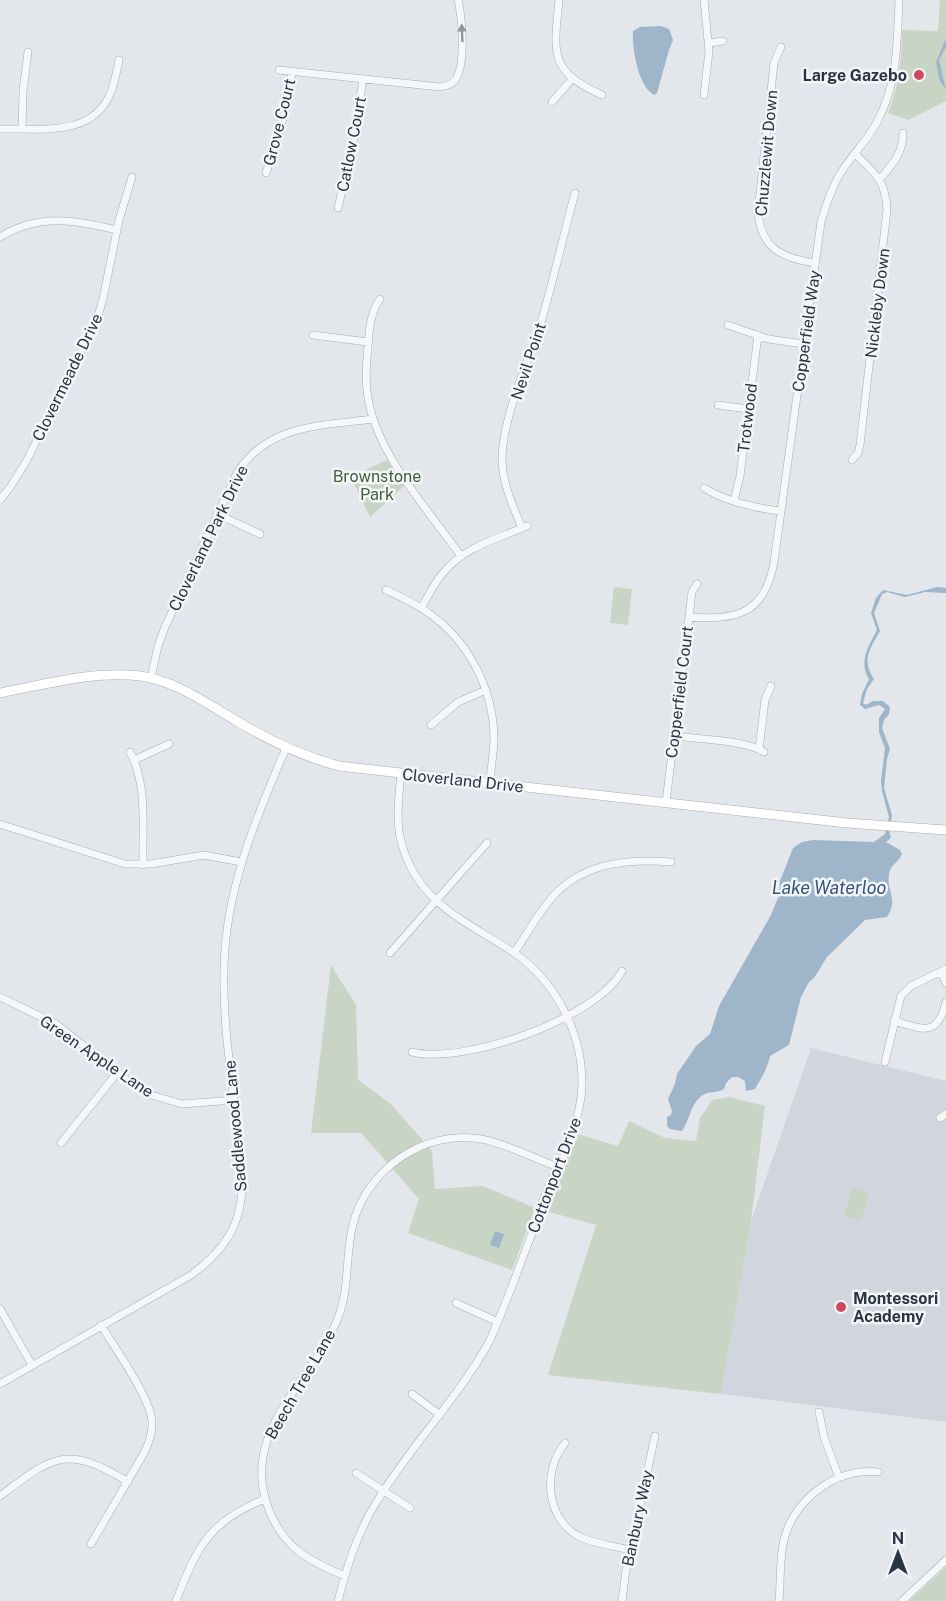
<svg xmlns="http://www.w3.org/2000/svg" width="946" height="1601" viewBox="0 0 946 1601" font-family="'Public Sans',sans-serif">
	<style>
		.built { fill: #d1d5dd }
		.green { fill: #c9d5c4 }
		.water { fill: #9eb5ca }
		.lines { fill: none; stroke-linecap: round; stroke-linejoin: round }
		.street-casing { stroke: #a8adb5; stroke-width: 8 }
		.secondary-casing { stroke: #a8adb5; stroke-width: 10 }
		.street { stroke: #f6f7f9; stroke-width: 7 }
		.secondary { stroke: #fff; stroke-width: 9 }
		.oneway { fill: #90969e }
		.poi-dot { fill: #cd4a61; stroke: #f3f5f8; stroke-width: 2 }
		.labels { text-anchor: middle; stroke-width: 5; stroke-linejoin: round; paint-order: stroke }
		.poi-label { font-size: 16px; font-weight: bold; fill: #2b3443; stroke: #f3f5f8; text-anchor: end }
		.street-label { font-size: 16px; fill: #2b3443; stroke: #f3f5f8 }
		.park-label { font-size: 16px; fill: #405f38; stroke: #f3f5f8 }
		.water-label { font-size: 18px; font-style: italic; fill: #355477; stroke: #f3f5f8 }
	</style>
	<rect width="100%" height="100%" fill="#e3e6eb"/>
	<path class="built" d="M811,1048L946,1081V1422L721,1394L751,1221Z"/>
	<path class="green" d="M940,0H946V101L909,120L888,113C899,85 902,60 902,30L938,31Z
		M387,460L405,485L370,517L351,477Z
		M614,587L632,589L628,625L610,623Z
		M331,965L356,1005L358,1080L391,1104L432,1151L435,1189L483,1186L535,1208L567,1131L618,1146L629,1121L665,1138L696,1141L700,1118L712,1100L729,1097L765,1106L751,1221L721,1394L548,1375L596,1225L535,1208L512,1270L408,1233L419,1199L361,1133H311Z
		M852,1188L869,1193L861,1220L844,1216Z
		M946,1567V1601H909Z"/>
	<path class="water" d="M661,26L669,29L673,40L669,50L657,93L654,95C638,86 632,49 633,31L640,27Z
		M946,38V47L939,60L946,90L939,79L936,62Z
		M937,587L946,588V593L925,592L905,597L887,592L882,594L874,613L880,631C870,649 861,660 874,679L867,689L863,703L866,705L873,701H883L890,707L889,714L884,720L882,728L890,749L887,759L884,788L892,815L889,831L891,838L886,842L900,850L902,854C899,862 890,865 889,874C886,892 899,898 887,917L865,920L827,957L814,978L809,982L801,997L789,1045L770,1056C768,1068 761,1078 755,1089L746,1091L745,1081L738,1077H732L726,1083L724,1089C718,1093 712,1091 705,1094C691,1100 690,1120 682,1131L670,1129L667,1126V1117L671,1115L672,1111L668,1099L675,1084L677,1074L696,1046L710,1034L719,1006L771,915L779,895L780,881L793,848L802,842L813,840L874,842L885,834L889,817L882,791L881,781L885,748L879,732V718L885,709L879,705L865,709L860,705L862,694L869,679C858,662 869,645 877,630L871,613L876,598L883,590L907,595Z
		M495,1231L504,1234L499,1248L490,1245Z"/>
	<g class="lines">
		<g class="street-casing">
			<path id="street" d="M559,0C554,52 548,71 602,95
				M709,43L723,41
				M781,47L774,63L758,212C761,248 781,258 815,263
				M279,70L440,87C444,86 449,86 453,82C467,70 462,18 458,0
				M704,95L709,51L704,0
				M552,102L572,79
				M0,129C40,128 93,138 111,92C115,81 117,70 119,60
				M22,129L23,91L28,52
				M266,173L287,106L292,72
				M880,179C893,164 903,153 903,133
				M338,208L353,143L363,79
				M0,237C39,213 75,220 117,230
				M380,299C370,313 369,331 368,347C366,364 365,381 368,398C377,454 428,510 461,556
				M728,325L768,339L804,344
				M313,335L368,342
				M718,405L748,409
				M852,460L858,453L860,445L887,210C886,181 875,173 855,154
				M704,488C727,502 755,508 781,511
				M0,500L11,486L27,460L97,319L103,299L119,220L132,177
				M734,501L740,476L758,335
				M217,514L260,534
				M522,528C513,506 502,483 502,458C503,416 528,363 541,322C554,279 563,236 575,193
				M386,590C401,597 417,604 430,614C469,642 493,689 494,737C494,752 491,767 490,782
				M421,608C428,597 434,583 443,573C464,547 497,539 527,526
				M689,617C736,621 765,614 774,562L821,222C826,205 831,189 840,174C851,156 867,141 877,122C898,83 897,43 899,0
				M151,678L158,646L165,627L236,475C266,424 321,426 373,419
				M431,725L458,702L486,690
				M674,736C698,739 745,740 764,752
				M759,749L765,700L771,686
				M130,752C148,786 142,827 143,865
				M134,760L169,744
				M666,802L689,617L692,592L697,584
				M0,824L125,864H151L204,855L241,862
				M390,953L487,843
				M514,953C528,933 540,909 557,892C588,862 630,859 671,862
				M941,972L946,983
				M0,997L56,1024L127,1080L151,1095L182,1104L234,1100
				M894,1021C924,1029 937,1038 946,1002
				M412,1052C463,1065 596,1019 622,971
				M885,1062L901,996L911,986L946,969
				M940,1118L946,1114
				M61,1143L117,1073
				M456,1303L498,1322
				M0,1309L32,1365
				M0,1384L191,1275C224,1251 242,1225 242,1184C238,1105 219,1027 225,948C231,877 258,813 286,748
				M412,1394L440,1415
				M819,1412L824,1437L839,1478
				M565,1443C542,1471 546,1520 580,1537C595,1544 614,1546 630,1550
				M356,1473L410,1508
				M0,1496C53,1456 67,1444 128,1482
				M91,1544L144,1453C149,1443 153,1432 152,1421C150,1397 114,1347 101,1325
				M345,1576C309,1561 284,1548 269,1510C238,1432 312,1383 338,1318C350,1288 345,1255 353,1224C367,1169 425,1129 481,1139C507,1144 533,1158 558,1167
				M176,1601C197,1547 209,1521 265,1499
				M338,1601C347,1567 357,1533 376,1503C409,1447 457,1400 489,1342C507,1303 521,1261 537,1220C553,1179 582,1126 582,1083C582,1031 555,981 513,952C466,921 419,904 402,845C395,822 399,797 401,773
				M622,1601L626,1570L655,1436
				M779,1601C781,1580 779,1556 785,1536C797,1497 837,1468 878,1472
				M902,1601L946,1560"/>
		</g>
		<g class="secondary-casing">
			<path id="secondary" d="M0,693C43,685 96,670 140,676C176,681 204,702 235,720C268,740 301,756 339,766L847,823L946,830"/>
		</g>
		<use href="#street" class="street"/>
		<use href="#secondary" class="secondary"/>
	</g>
	<defs><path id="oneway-solid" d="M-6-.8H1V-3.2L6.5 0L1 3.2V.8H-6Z" transform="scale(1.5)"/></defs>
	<use class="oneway" href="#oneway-solid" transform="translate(462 33) rotate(-93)"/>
	<g class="poi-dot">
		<circle cx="919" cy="75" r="6"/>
		<circle cx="841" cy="1307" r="6"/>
	</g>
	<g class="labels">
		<g class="poi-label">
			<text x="907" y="81">Large Gazebo</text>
			<text x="853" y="1304" text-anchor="start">Montessori<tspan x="853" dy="18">Academy</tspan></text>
		</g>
		<g class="street-label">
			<text transform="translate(279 122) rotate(-76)" y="6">Grove Court</text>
			<text transform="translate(351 144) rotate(-79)" y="6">Catlow Court</text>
			<text transform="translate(766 153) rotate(-85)" y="6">Chuzzlewit Down</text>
			<text transform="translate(877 303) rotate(-83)" y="6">Nickleby Down</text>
			<text transform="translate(806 331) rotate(-82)" y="6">Copperfield Way</text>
			<text transform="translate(528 361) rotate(-72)" y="6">Nevil Point</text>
			<text transform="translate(67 377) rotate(-64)" y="6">Clovermeade Drive</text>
			<text transform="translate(747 418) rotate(-83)" y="6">Trotwood</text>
			<text transform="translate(208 538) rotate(-64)" y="6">Cloverland Park Drive</text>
			<text transform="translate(679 692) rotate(-83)" y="6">Copperfield Court</text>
			<text transform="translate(463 780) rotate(6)" y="6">Cloverland Drive</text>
			<text transform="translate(97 1056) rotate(34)" y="6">Green Apple Lane</text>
			<text transform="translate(235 1126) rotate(-95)" y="6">Saddlewood Lane</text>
			<text transform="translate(554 1175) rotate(-69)" y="6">Cottonport Drive</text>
			<text transform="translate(300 1384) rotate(-60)" y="6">Beech Tree Lane</text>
			<text transform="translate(637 1518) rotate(-78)" y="6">Banbury Way</text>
		</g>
		<g class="park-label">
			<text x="377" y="482">Brownstone<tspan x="377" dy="18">Park</tspan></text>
		</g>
		<g class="water-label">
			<text x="829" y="894">Lake Waterloo</text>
		</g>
	</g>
	<g transform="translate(898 1553)" stroke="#f3f5f8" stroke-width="4.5" paint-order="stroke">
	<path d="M0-4.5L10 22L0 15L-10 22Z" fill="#2b3443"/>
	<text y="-9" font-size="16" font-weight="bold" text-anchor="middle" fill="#2b3443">N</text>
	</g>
</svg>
